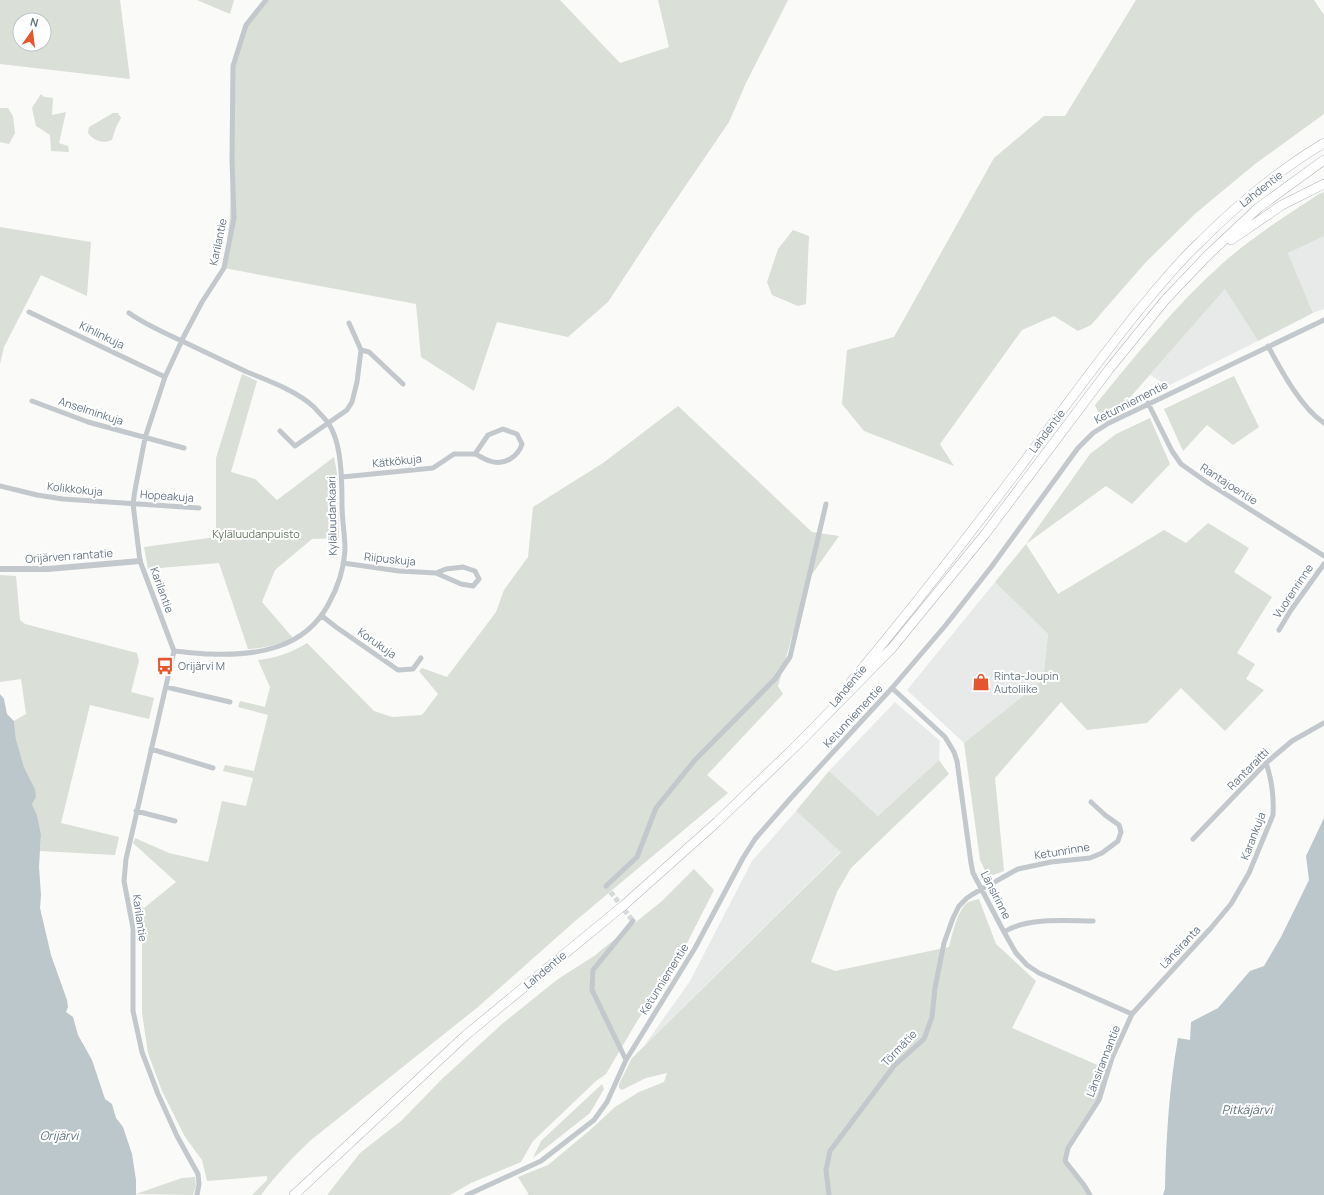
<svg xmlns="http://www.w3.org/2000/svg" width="1324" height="1195" viewBox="0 0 1324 1195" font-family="Manrope,sans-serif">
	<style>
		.built { fill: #e8e9e9 }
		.green { fill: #dadfd7; fill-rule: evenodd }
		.water { fill: #bbc7cb }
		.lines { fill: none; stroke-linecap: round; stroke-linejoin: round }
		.minor-tunnel { stroke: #d5d9db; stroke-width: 5; stroke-dasharray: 5 2.5; stroke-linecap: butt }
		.trunk-casing { stroke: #b4b9bd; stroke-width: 10 }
		.minor { stroke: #c3c8cc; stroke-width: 5 }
		.tertiary { stroke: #c3c8cc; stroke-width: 6 }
		.trunk { stroke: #fff; stroke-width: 9 }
		.labels { text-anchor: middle; stroke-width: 4; stroke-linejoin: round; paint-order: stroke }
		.street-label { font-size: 11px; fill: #657683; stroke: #fff }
		.park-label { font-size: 11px; fill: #687a64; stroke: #fff }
		.poi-label { font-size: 11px; fill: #657683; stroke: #fff; text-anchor: start }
		.water-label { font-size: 12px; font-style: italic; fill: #60757c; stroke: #fff }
	</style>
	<rect width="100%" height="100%" fill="#fafaf8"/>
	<path class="built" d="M1324,235V309L1313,313L1288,253Z
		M1225,289L1258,341L1168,386L1150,375Z
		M995,582L1048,634L1043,680L964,743L907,690Z
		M895,702L940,741L939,760L878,816L829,771Z
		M796,811L841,851L644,1046L690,981L752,861Z"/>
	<path class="green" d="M0,0H120L130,79L0,64ZM20,20H44V44H20Z
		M197,0H234L230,14Z
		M266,0H560L620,63L669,47L658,0H788L746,83L729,122L656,229L608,302L568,337L497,322L474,391L421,357L416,304L224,268L230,217L233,66L246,25Z
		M1136,0H1314L1324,15V114L1255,164L1196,213L1146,262L1091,325L1078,331L1054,316L1022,330L940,444L954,466L864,431L842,404L847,350L894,337L994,158L1044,116H1065Z
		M41,94L44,97L53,98L52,115L66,112L59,143L68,146L69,152L51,151L50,135L36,126L32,108Z
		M0,108H8L13,116L15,133L9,144L0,142Z
		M113,113H118L121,118L116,127L112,140C103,144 94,141 88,133L89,127Z
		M1324,192V236L1288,253L1313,313L1258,341L1225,289L1127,401L1101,418L1095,405C1136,356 1175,305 1223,263C1252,237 1287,215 1319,194Z
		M0,227L91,242L87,296L41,275L4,347L0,364Z
		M793,230L809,236L806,304L798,306L772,295L767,282L778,249Z
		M242,374L257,381L231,472L255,479L277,500L334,457L337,473L339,538L312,539L275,570L262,602L293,638C278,645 264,648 248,649L219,563L148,569L144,547L216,537V458Z
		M1234,376L1259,427L1233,445L1207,425L1183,451L1164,409Z
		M678,406L812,532L839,536L808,580L778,686L783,694L707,775L728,793L574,922L478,1007L311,1140C293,1157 276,1175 261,1195H252L267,1180V1176L207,1181L202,1160L185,1137L162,1091L148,1053L142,1013V932L135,899L144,908L176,882L133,843L135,838L169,853L208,862L222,801L246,806L253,778L223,771L225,765L254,771L268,715L238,707L240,701L265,707L270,687L258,660C276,658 291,653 307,643L374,711L392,717L422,715L438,694L419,671L422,668L447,677L496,612L504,590L528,557L533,507L603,463Z
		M1150,418L1170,464L1132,504L1106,486L1026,544L1058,594L1164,530L1186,543L1208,523L1249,548L1234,572L1272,597L1237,653L1255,664L1246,679L1264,690L1225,731L1181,688L1147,723L1087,730L1061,702L995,778L1004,871L988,877L980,860L964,743L1043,680L1048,634L995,582L1026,544L1090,454L1116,434Z
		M0,575L16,576L20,620L25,624L137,653L139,661L131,692L154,698L149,719L90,705L61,823L119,837L115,855L40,851L41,834L37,815L32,804L35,789L24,767L16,739L14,721L26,714L21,679L0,682Z
		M939,760L949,774L851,868L837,892L811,962L835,971L949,947C952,936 957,911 967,903C970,901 975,900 979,899L996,944L1036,981L1012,1028L1109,1070L1101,1095L1068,1148L1065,1161L1090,1195H529L518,1177L548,1165L589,1131L615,1107L639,1092L664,1082L667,1073L646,1078L622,1090L619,1088V1084L632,1058L841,852L796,811L829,771L878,816Z
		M694,869L714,890L681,955L636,1023L606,1074L596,1081L533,1141L521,1162L471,1183L450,1195H327L360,1153L401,1121L442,1079L502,1024L558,979L594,956L662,901Z
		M602,1084L604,1089L590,1113L533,1158L541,1141Z
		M195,1177L196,1186L193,1195L136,1194L182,1178Z"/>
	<path class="water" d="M0,694L4,699L7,714L14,721L16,739L24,767L35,789L36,797L32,804L37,815L41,834L39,867L41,895L40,908L51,955L67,1000L68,1007L66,1012L73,1017L78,1035L92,1060L105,1099L112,1104L116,1118L123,1127L132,1154L136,1180V1195H0Z
		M1324,818V1195H1163L1165,1189C1166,1139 1169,1088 1178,1038L1190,1040L1191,1022L1218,1008L1250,971L1264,966L1281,937L1309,880L1306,856Z"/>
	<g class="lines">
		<path class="minor-tunnel" d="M606,886L633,921"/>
		<g class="trunk-casing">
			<path id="trunk" d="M1231,240L1282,205L1324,184
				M851,682C911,610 968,537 1024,462C1060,413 1097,363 1135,315C1156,290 1176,264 1200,242C1237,205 1279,170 1324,143
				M294,1195L466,1035L624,905L717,822L797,745L892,648L986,533L1110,368L1166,299L1208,255L1258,208L1324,160"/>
		</g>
		<path class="minor" d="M29,312L165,377
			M129,313C146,325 165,333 184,342C205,352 226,362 247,372C269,381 297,391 314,407C318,412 324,417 328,423C342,442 342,482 342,505C342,520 345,535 345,550C344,569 337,589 328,605C304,649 256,656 210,654C198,654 186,652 174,651
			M1268,346C1281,370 1301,408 1324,423
			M361,350L369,352L403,384
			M32,401L88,422L184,448
			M1148,403L1172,451L1181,464L1208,483L1324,556
			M280,431L295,446L347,410L352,402L357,382L361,350L349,323
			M342,477L433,468L454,454H475L488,435L503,429L517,434L522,444C518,457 504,466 490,461C485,460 480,456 475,454
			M0,486L37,495L63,499L199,508
			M343,563L399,571L436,573L446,569L463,567L475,571L479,579L473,586L461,584L436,573
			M322,616L336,627L398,670L413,669L421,658
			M1279,630L1291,610L1324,564
			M166,687L230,702
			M892,688L945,737L954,752L957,761L971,863L973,873L1004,932L1016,953L1027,965L1039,973L1132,1014
			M151,749L213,768
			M136,811L175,821
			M1193,839L1266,763L1292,741L1324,723
			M606,886L637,857L656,808L695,760L775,679L790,657L826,504
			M1004,932C1027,917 1066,921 1093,921
			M626,1060L592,990L593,970L633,921
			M197,1195L199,1184L198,1174L177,1136L158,1094L142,1052L133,1011V928L124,881L126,859L174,651L140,561L133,504L135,490L145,438L165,377L184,336L202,302L224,268L234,218L232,159L233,66L246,25L266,0
			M467,1195L541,1161L594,1120L607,1102L626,1060L695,948L743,858L755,839L790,799L892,688L945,626L992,566L1078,448L1093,433L1109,423L1324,320
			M829,1195L826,1170L830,1151L894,1066L924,1039L932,1017L935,988L944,943L953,918L959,906L967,898L973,894L1018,869L1051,862L1090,858L1102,853L1118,841L1121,832L1119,825L1105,815L1091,802
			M1090,1195L1084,1185L1065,1161L1068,1148L1099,1100L1112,1058L1132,1014L1211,928L1231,904L1249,873L1273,815C1274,798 1272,780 1266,763"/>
		<path class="tertiary" d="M0,569H48L140,561"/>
		<use href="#trunk" class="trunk"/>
	</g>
	<defs>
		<g id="bus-bare" transform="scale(1.38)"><path d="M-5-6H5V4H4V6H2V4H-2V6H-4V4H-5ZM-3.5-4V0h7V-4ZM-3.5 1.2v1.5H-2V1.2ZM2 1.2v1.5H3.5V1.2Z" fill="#e4572e" stroke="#fff" stroke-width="2.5" paint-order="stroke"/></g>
		<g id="shop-bare" transform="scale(1.38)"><path d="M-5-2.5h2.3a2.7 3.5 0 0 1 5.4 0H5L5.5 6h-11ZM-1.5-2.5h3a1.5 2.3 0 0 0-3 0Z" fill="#e4572e" stroke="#fff" stroke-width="2.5" paint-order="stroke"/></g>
	</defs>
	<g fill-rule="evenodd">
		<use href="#bus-bare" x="165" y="666"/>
		<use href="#shop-bare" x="981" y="682"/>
	</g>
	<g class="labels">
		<g class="street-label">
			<text transform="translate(1261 189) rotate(-38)" y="4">Lahdentie</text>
			<text transform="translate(218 242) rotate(-78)" y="4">Karilantie</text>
			<text transform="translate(102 335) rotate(26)" y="4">Kihlinkuja</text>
			<text transform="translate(1131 402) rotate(-27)" y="4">Ketunniementie</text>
			<text transform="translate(91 411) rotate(18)" y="4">Anselminkuja</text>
			<text transform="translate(1047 431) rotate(-53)" y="4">Lahdentie</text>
			<text transform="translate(397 461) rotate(-6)" y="4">Kätkökuja</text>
			<text transform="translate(1229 484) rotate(33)" y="4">Rantajoentie</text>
			<text transform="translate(75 489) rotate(6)" y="4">Kolikkokuja</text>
			<text transform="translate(167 496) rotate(4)" y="4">Hopeakuja</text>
			<text transform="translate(332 516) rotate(-91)" y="4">Kyläluudankaari</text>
			<text transform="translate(69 556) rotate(-4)" y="4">Orijärven rantatie</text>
			<text transform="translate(390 559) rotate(6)" y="4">Riipuskuja</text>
			<text transform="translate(162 590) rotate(70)" y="4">Karilantie</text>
			<text transform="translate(1293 591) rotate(-56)" y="4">Vuorenrinne</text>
			<text transform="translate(377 643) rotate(35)" y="4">Korukuja</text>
			<text transform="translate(848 686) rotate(-50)" y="4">Lahdentie</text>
			<text transform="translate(853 716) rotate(-47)" y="4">Ketunniementie</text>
			<text transform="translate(1248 769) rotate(-45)" y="4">Rantaraitti</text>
			<text transform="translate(1253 836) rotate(-69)" y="4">Karankuja</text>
			<text transform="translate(1062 851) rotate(-9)" y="4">Ketunrinne</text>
			<text transform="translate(996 895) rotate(63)" y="4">Länsirinne</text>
			<text transform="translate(140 918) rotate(82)" y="4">Karilantie</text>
			<text transform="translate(1180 947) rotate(-47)" y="4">Länsiranta</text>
			<text transform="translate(545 970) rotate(-40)" y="4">Lahdentie</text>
			<text transform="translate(664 979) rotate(-58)" y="4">Ketunniementie</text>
			<text transform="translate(899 1048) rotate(-46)" y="4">Törmätie</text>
			<text transform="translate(1103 1061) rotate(-69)" y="4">Länsirannantie</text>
		</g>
		<g class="park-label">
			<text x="256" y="538">Kyläluudanpuisto</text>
		</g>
		<g class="poi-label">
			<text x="178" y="670">Orijärvi M</text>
			<text x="994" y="680">Rinta-Joupin<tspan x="994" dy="13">Autoliike</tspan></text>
		</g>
		<g class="water-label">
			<text x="1247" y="1114">Pitkäjärvi</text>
			<text x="59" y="1140">Orijärvi</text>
		</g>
	</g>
	<g transform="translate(32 32) rotate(14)"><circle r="19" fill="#ffffff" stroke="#c1c8cd"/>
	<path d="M0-3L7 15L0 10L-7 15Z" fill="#e4572e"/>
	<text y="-6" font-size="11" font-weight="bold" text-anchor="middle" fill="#657683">N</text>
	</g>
</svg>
